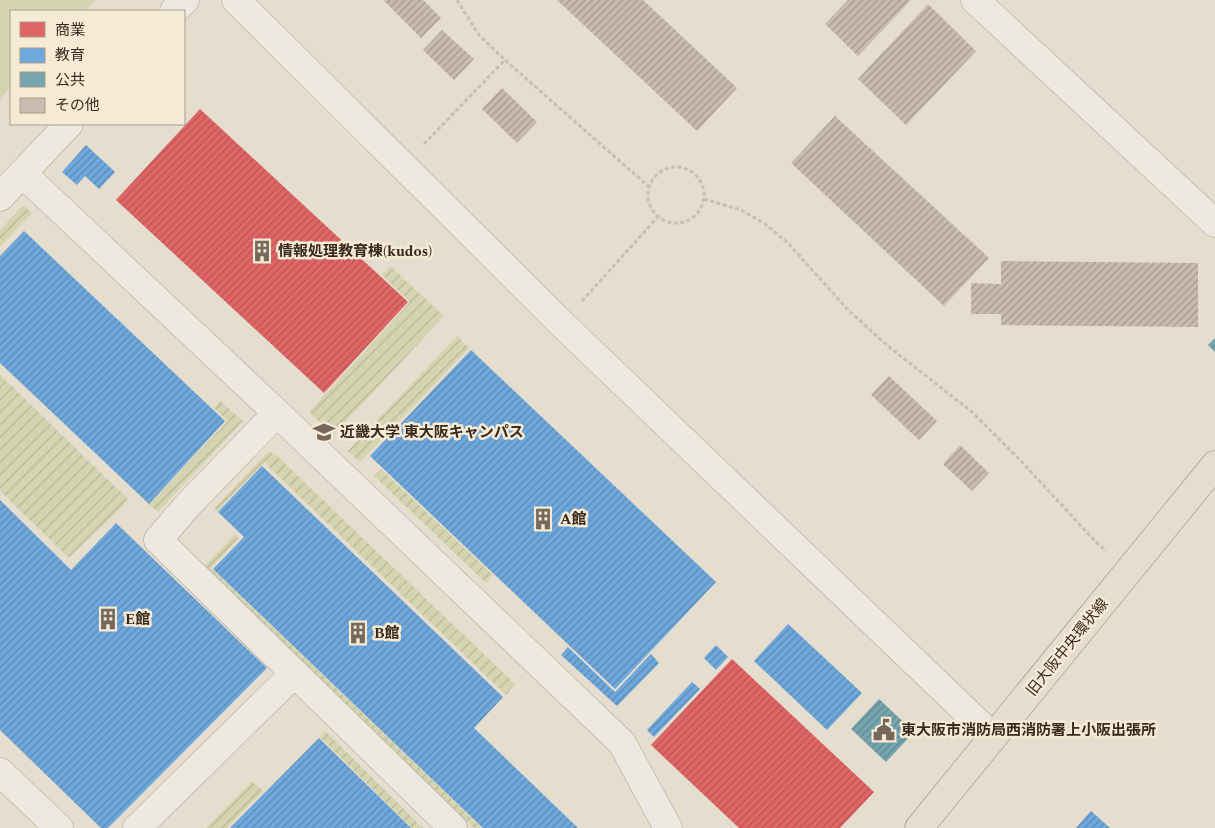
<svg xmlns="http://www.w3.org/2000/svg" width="1215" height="828" viewBox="0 0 1215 828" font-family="Spectral,'Noto Sans JP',serif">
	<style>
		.garden { fill: url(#garden-furrows) }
		.pitch { fill: #d5d4b0 }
		.shops { fill: url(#shops-hatch) }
		.schools { fill: url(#schools-hatch) }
		.public { fill: url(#public-hatch) }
		.building { fill: url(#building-hatch) }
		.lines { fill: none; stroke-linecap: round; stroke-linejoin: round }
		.minor-casing { stroke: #aaa297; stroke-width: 29 }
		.major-casing { stroke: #90887e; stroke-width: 29 }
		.path { stroke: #c6bfb6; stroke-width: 3; stroke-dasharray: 4 2.5; stroke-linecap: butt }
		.minor { stroke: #ede8e0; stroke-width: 28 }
		.major { stroke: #e4ded1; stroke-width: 28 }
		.labels { text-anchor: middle; stroke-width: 5; stroke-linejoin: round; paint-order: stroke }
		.poi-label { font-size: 15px; font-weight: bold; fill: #392a1f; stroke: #f5ead4; text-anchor: start }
		.street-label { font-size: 15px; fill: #392a1f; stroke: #f5ead4 }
	</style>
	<defs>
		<pattern id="garden-furrows" width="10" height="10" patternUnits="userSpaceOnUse" patternTransform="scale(1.25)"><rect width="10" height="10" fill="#d5d4b0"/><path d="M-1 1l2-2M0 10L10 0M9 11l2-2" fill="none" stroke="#b8b697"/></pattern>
		<pattern id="shops-hatch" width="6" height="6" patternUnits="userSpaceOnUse" patternTransform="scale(1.25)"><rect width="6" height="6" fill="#e06666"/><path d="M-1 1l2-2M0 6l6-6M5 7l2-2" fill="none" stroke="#b75453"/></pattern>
		<pattern id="schools-hatch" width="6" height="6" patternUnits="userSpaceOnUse" patternTransform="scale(1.25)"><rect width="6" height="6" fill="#6fa8dc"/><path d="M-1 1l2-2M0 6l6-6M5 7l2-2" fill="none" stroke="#5c89b2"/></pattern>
		<pattern id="public-hatch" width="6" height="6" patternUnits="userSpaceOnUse" patternTransform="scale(1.25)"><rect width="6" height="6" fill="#76a5af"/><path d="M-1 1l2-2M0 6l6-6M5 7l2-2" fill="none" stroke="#62878e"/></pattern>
		<pattern id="building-hatch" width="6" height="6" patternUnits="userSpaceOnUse" patternTransform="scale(1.25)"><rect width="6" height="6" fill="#c9bbaf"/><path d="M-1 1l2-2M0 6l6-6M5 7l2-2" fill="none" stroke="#a4988e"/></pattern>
	</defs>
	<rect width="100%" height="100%" fill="#e5ddce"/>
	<path class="garden" d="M23,205L32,213L0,247V230Z
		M390,266L444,316L333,435L309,412L410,302L382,275Z
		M457,336L469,348L360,462L348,451Z
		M0,375L129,500L69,558L0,491Z
		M220,401L243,421L158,512L149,504L228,421L214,408Z
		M270,452L275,454L515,684L506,695L264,462L217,511L214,508L267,453Z
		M381,469L493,575L486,583L374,476Z
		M235,534L239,538L211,568L482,828H474L203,568Z
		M325,731L423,828H412L320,737Z
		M252,781L263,791L227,828H206Z"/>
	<path class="pitch" d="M0,0H96L85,11H11V87L0,99Z"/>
	<path class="shops" d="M200,109L408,302L324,393L116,200Z
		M732,659L874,792L840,828H739L651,745Z"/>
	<path class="schools" d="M86,145L115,172L99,189L85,176L77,185L62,172Z
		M24,231L225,421L149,504L0,363V256Z
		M471,350L716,582L615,689L370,456Z
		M262,466L503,697L474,728L578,828H483L213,569L244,537L218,512Z
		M0,500L71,570L116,523L267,668L108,828H101L0,730Z
		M788,624L862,693L827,730L754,661Z
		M716,645L728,657L716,670L704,658Z
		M568,647L615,692L651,654L659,663L617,706L561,655Z
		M692,682L700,689L654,737L647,730Z
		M319,738L411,828H230Z
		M1091,811L1110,828H1076Z"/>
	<path class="public" d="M1215,338V352L1208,345Z
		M879,699L914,732L886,762L851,729Z"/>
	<path class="building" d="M383,0H423L441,18L421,38Z
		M557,0H643L737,88L697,131Z
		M848,0H911L858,56L825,24Z
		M928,4L976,51L906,125L858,79Z
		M442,30L474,59L454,80L423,50Z
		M502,88L537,122L517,143L482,109Z
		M835,116L989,258L944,306L791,163Z
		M1001,261L1198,263V327L1001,325V314H971V283L1001,284Z
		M889,376L937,421L919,440L871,395Z
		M960,445L989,473L972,491L943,464Z"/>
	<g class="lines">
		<g class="minor-casing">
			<path id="minor" d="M236,0L561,323L993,737
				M975,0L1215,223
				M174,11L185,0
				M23,174L277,413L622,743L668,828
				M0,197L69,124
				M277,413L187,506L158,540L453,828
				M0,772L59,828
				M137,828L294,674"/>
		</g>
		<g class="major-casing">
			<path id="major" d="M919,828L1215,465"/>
		</g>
		<path class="path" d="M457,0L479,35L505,60
			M424,144L505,60L648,186
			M648 195a28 28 0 1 1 56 0a28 28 0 1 1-56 0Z
			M704,199L741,210L764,223L789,244L848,310L888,346L972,412L1021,461L1094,540L1106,551
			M582,301L657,218"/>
		<use href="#minor" class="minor"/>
		<use href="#major" class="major"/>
	</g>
	<defs>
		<g id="building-bare" transform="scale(1.725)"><path d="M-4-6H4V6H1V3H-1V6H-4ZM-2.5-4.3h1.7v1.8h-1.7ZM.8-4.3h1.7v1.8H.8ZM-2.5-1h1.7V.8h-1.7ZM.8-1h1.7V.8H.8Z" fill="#75695c" stroke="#f5ead4" stroke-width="2.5" paint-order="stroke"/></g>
		<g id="university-bare" transform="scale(1.725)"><path d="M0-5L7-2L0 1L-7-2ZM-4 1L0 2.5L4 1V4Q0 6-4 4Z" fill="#75695c" stroke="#f5ead4" stroke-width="2.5" paint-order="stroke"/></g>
		<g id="civic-bare" transform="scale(1.725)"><path d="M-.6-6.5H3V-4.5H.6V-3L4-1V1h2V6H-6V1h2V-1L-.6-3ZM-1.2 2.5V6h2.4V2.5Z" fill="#75695c" stroke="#f5ead4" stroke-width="2.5" paint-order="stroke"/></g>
	</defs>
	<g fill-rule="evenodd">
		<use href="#building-bare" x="262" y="251"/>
		<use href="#university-bare" x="324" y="432"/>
		<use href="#building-bare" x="543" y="519"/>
		<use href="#building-bare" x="108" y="619"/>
		<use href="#building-bare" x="358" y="633"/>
		<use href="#civic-bare" x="884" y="730"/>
	</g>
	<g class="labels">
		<g class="poi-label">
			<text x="278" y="256">情報処理教育棟(kudos)</text>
			<text x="340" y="437">近畿大学 東大阪キャンパス</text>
			<text x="560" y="524">A館</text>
			<text x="125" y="624">E館</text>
			<text x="374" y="638">B館</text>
			<text x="901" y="735">東大阪市消防局西消防署上小阪出張所</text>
		</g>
		<g class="street-label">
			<text transform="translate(1067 647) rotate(-51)" y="5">旧大阪中央環状線</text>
		</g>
	</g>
	<rect x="10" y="10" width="175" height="115" fill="#f5ead4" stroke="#aa9d8c"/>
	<rect x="20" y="22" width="25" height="15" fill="#e06666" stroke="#aa9d8c"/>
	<text x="55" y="35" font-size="15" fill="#392a1f">商業</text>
	<rect x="20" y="48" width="25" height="15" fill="#6fa8dc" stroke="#aa9d8c"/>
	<text x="55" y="60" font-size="15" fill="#392a1f">教育</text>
	<rect x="20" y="72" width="25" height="15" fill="#76a5af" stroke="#aa9d8c"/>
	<text x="55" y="85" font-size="15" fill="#392a1f">公共</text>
	<rect x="20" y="98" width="25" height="15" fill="#c9bbaf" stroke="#aa9d8c"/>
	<text x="55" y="110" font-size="15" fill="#392a1f">その他</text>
</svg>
